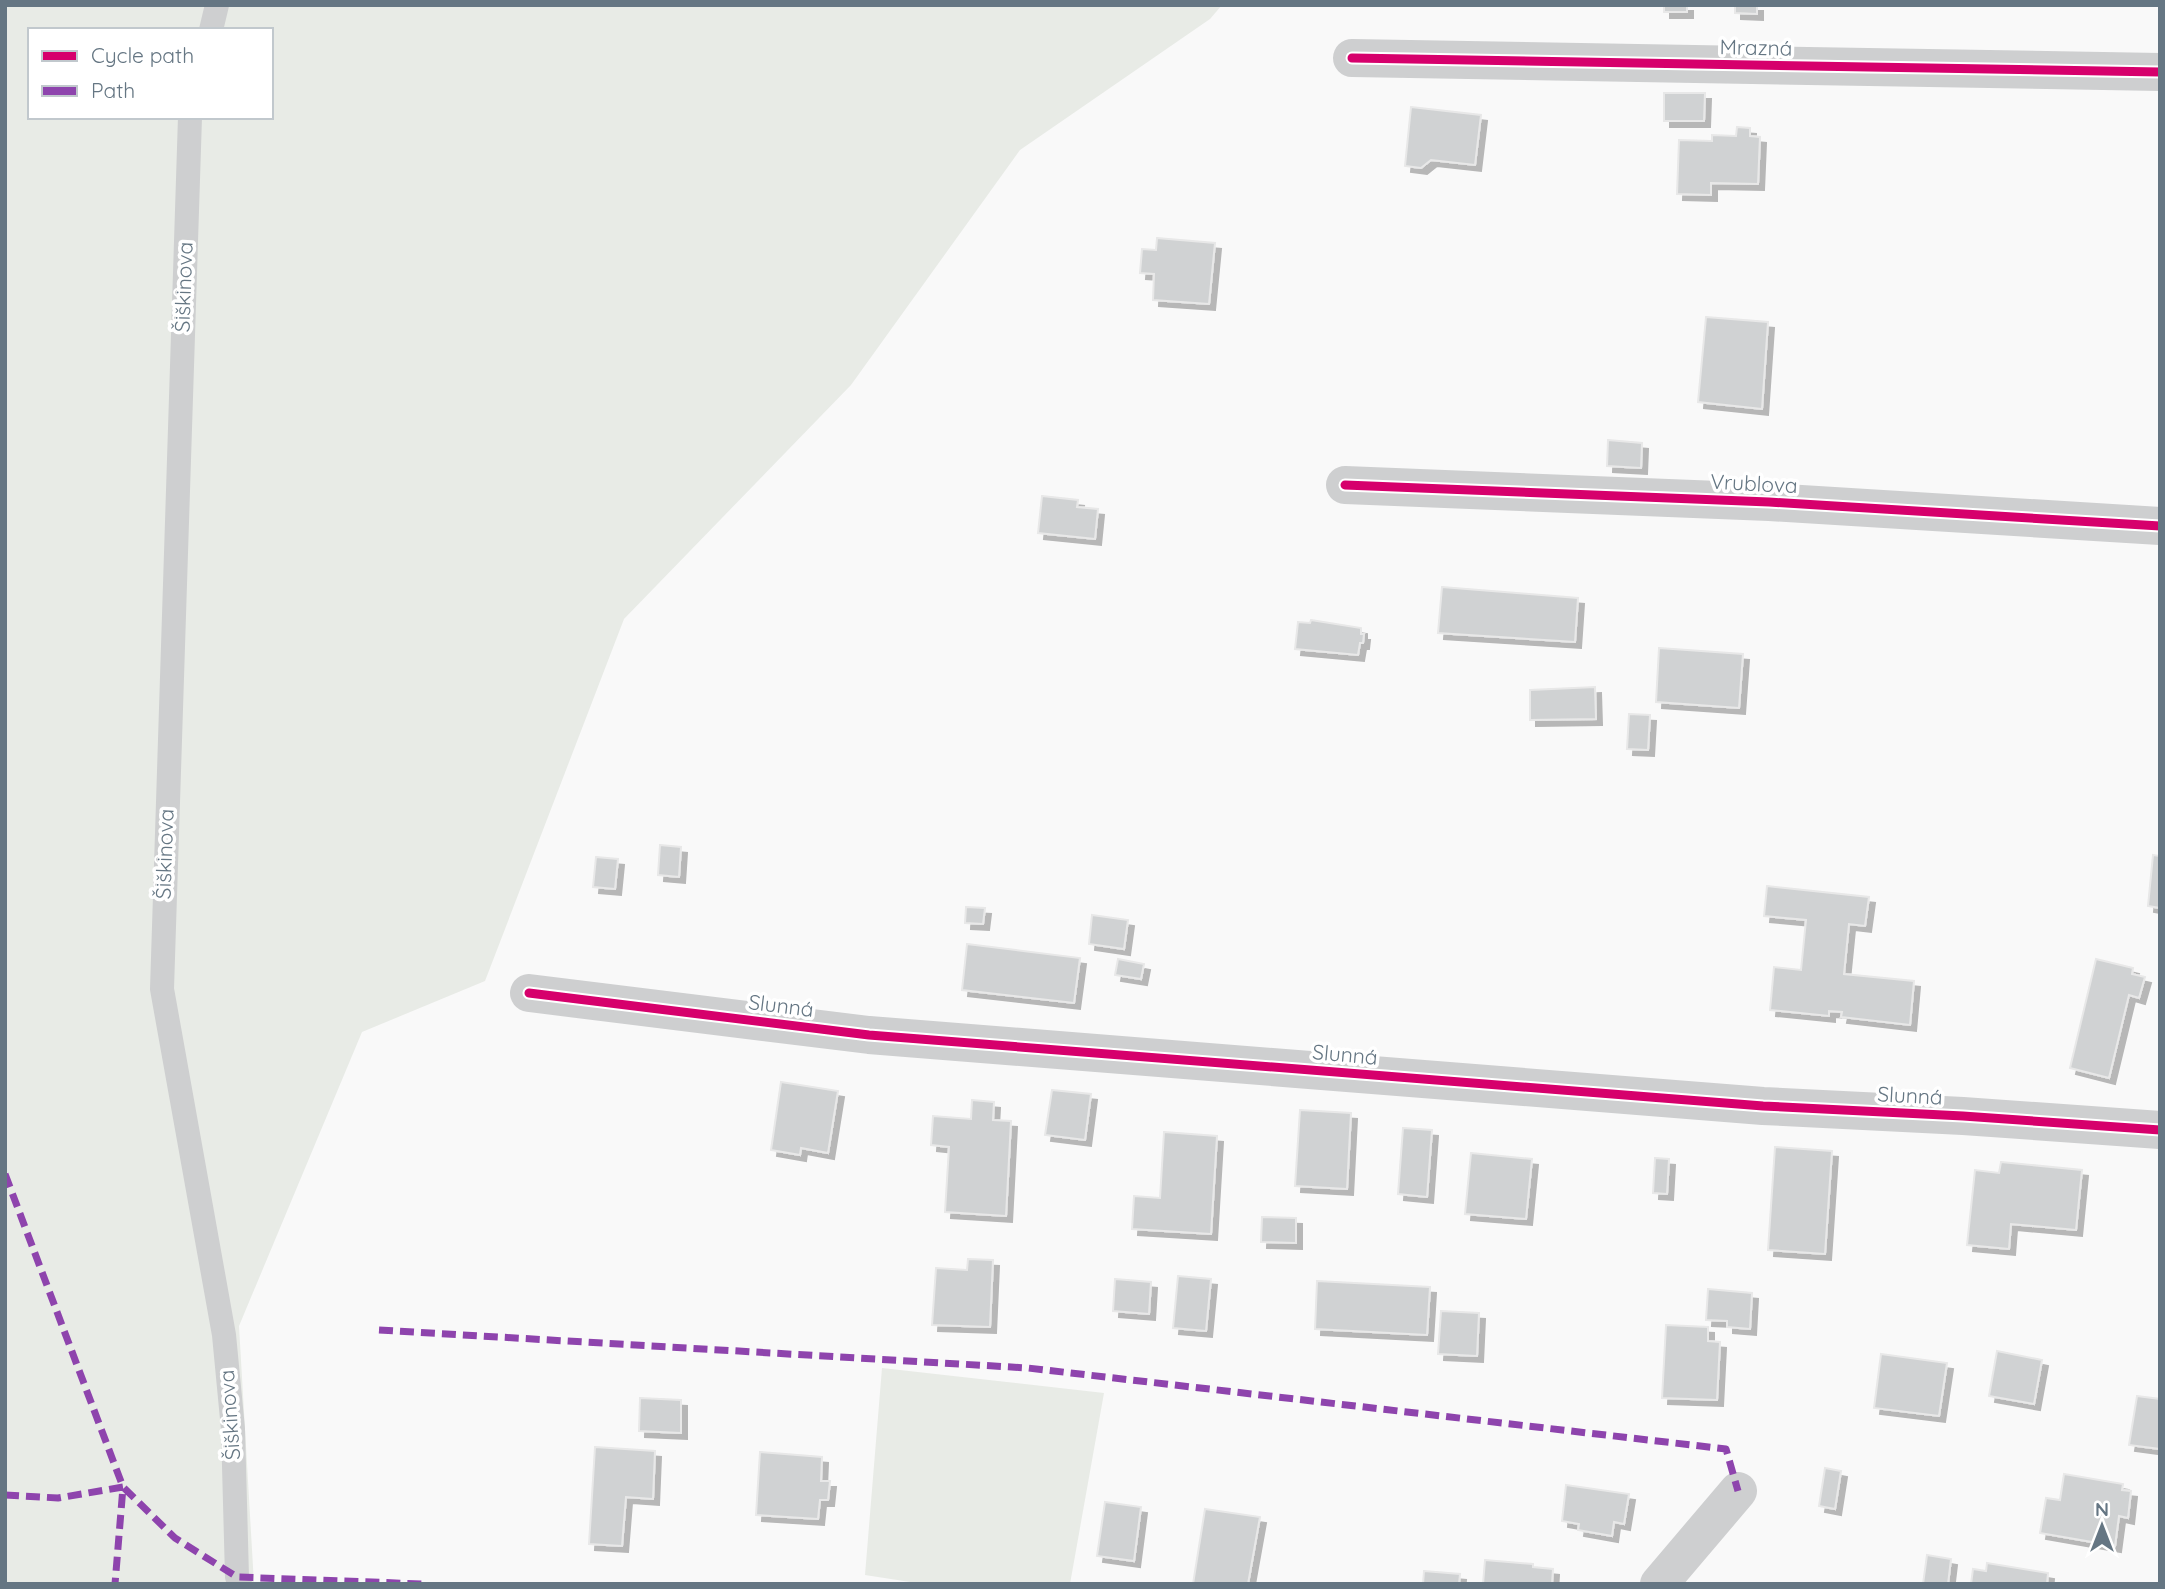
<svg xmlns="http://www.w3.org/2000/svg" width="2165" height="1589" viewBox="0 0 2165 1589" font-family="Quicksand,sans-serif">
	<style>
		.green { fill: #e8ebe6; fill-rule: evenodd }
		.building { fill: #d0d2d3; stroke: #e8e8e8; stroke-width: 2; filter: url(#shadow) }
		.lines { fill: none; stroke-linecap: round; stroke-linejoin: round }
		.service { stroke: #cecfd0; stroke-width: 24 }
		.minor { stroke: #cecfd0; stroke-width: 38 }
		.quiet { stroke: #8e44ad; stroke-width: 7; stroke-dasharray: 14 7; stroke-linecap: butt }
		.cycleway-casing { stroke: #fff; stroke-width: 13 }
		.cycleway { stroke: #d6006c; stroke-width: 9 }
		.labels { text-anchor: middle; stroke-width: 7; stroke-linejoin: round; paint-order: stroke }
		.street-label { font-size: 21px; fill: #657683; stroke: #fff }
	</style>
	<defs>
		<filter id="shadow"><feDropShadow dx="6" dy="6" stdDeviation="0" flood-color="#0004"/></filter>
	</defs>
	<rect width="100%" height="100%" fill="#f9f9f9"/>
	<path class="green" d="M5,5H1222L1210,19L1020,150L851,385L624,619L485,981L362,1032L239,1326L254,1584H5ZM30,30H271V117H30Z
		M882,1368L1104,1393L1070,1584H923L865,1575Z"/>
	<path class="building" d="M1664,5H1687V12H1664Z
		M1735,5H1757V14L1735,13Z
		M1664,93H1705L1704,121H1664Z
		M1411,107L1481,115L1475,165L1431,160L1421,168L1405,166Z
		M1737,127L1750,128V136L1760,137L1758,184L1711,183V195L1677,194L1679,140L1712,141V135L1736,136Z
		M1157,238L1215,243L1209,304L1153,300L1154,274L1140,273L1142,249L1156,250Z
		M1706,317L1768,322L1762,409L1698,402Z
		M1608,440L1642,443L1641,468L1607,466Z
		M1042,496L1078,500L1077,507L1098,509L1095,539L1038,533Z
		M1442,587L1578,598L1575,642L1438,633Z
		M1311,620L1361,628V634H1364L1363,643H1360L1358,655L1295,649L1298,622L1310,623Z
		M1659,648L1743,654L1739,708L1656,702Z
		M1595,687L1596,719L1530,720V690Z
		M1629,714L1650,715L1648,750L1627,749Z
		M660,845L681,847L679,877L658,875Z
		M2153,855L2160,856V908L2148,906Z
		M596,857L618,859L615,889L593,887Z
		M1767,886L1869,897L1865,926L1849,924L1844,974L1914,981L1910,1025L1841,1017L1842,1012L1829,1011V1016L1770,1010L1774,967L1801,970L1806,920L1764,916Z
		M966,907L985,908L983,924L965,923Z
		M1092,915L1128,920L1124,949L1089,944Z
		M967,944L1080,958L1074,1003L962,990Z
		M1118,959L1144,964L1141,979L1115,975Z
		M2096,959L2133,968L2132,974L2145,977L2139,998L2129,995L2109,1078L2070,1068Z
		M781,1082L838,1091L828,1153L801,1148L800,1155L771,1150Z
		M1052,1090L1091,1094L1085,1140L1045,1135Z
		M972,1100L994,1102L993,1120L1011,1121L1006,1216L945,1212L949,1147L931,1145L933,1116L971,1119Z
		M1300,1110L1351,1113L1347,1189L1295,1186Z
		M1403,1128L1432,1130L1427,1197L1398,1194Z
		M1164,1132L1217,1136L1211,1234L1132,1229L1134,1196L1160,1198Z
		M1775,1147L1832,1151L1825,1254L1768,1250Z
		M1471,1153L1532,1159L1526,1219L1465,1214Z
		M1655,1158L1669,1159L1667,1194L1653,1193Z
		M2001,1162L2082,1170L2076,1230L2011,1224L2009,1249L1967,1245L1975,1170L1999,1173Z
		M1262,1217L1296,1218V1243L1261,1242Z
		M968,1259L993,1260L990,1327L932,1325L936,1268L967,1270Z
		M1178,1276L1211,1279L1206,1331L1173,1328Z
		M1115,1279L1151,1282L1149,1314L1113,1311Z
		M1317,1281L1430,1287L1427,1335L1315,1329Z
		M1708,1289L1752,1293L1750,1329L1727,1327V1321L1706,1320Z
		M1441,1311L1479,1313L1477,1356L1438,1354Z
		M1666,1325L1708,1327V1341L1720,1342L1717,1400L1662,1398Z
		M1997,1351L2042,1360L2034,1404L1989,1396Z
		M1881,1354L1947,1363L1939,1416L1874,1408Z
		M2137,1396L2160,1399V1449L2129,1445Z
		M640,1398L681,1400V1433L639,1431Z
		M595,1447L655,1451L653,1499L626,1497L622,1546L589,1544Z
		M760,1452L822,1457L821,1481H830L828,1500H820L818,1519L756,1515Z
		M1825,1468L1841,1471L1835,1509L1819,1506Z
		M2064,1474L2123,1484L2122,1490L2131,1491L2128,1518L2119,1516L2115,1546L2040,1533L2046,1498L2060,1500Z
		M1566,1485L1629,1494L1624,1524L1614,1522L1612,1536L1578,1530L1579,1524L1562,1521Z
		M1105,1502L1141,1507L1134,1561L1097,1556Z
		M1205,1509L1260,1517L1248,1584H1193Z
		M1927,1555L1951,1559L1948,1584H1923Z
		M1485,1560L1533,1564V1567L1553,1569L1552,1584H1483Z
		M1987,1563L2048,1573L2047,1584H1971L1973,1569L1986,1571Z
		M1424,1571L1460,1574L1459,1584H1423Z"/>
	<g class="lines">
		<path class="service" d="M211,30L217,5
			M190,117L162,989L224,1335L233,1429L237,1577L240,1584"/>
		<path class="minor" d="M1352,58L2160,72
			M1345,485L1769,502L2160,526
			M529,993L869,1035L1763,1106L1963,1116L2160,1130
			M1659,1584L1738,1491"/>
		<path class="quiet" d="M5,1174L123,1487L175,1538L237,1577L423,1584
			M379,1330L1028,1368L1726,1449L1738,1491
			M5,1495L58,1498L123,1487L115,1584"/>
		<g class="cycleway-casing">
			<path id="cycleway" d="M1352,58L2160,72
				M1345,485L1769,502L2160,526
				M529,993L869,1035L1763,1106L1963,1116L2160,1130"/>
		</g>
		<use href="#cycleway" class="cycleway"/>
	</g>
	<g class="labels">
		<g class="street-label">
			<text transform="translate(1756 48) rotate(1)" y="7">Mrazná</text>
			<text transform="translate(184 287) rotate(-88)" y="7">Šiškinova</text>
			<text transform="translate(1754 484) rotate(3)" y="7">Vrublova</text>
			<text transform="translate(165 854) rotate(-88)" y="7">Šiškinova</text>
			<text transform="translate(781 1006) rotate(7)" y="7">Slunná</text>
			<text transform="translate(1345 1055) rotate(5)" y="7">Slunná</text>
			<text transform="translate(1910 1096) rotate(3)" y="7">Slunná</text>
			<text transform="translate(230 1415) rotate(-94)" y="7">Šiškinova</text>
		</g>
	</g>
	<rect width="2165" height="1589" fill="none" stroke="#657683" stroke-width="14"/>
	<rect x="28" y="28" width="245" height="91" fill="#ffffff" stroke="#c1c8cd" stroke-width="2"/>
	<rect x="42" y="51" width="35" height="10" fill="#d6006c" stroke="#c1c8cd" stroke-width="2"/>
	<text x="91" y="63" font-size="21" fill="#657683">Cycle path</text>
	<rect x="42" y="86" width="35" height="10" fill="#8e44ad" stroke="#c1c8cd" stroke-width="2"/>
	<text x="91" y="98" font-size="21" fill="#657683">Path</text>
	<g transform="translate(2102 1526)" stroke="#ffffff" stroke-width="5" paint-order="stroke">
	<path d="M0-5L12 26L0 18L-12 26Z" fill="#657683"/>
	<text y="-10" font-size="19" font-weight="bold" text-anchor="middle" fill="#657683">N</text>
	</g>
</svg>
